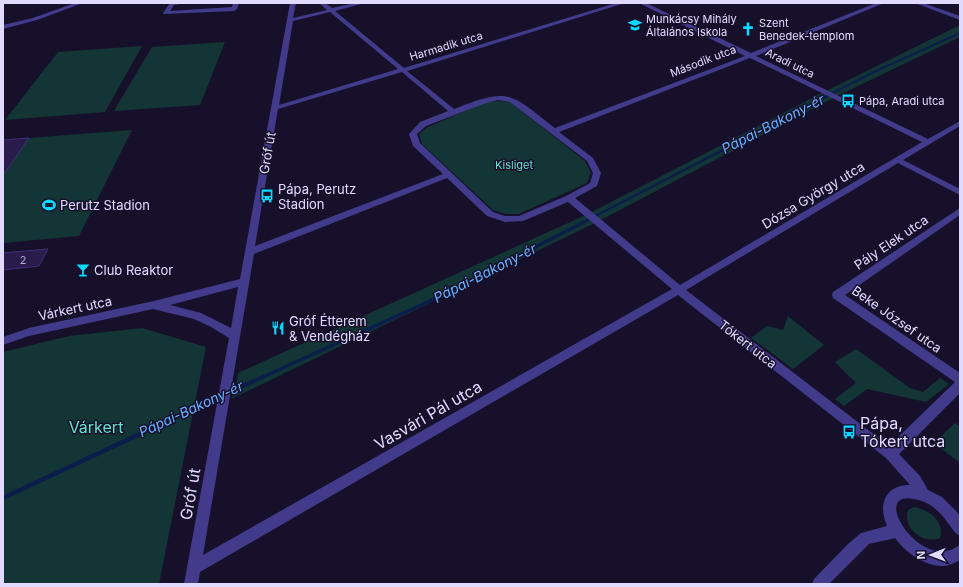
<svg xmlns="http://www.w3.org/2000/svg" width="963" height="587" viewBox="0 0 963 587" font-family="Inter,sans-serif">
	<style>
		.green { fill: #133535 }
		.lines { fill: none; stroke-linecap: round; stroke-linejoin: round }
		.stream-far3 { stroke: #0a1e4b; stroke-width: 2 }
		.stream-far2 { stroke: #0a1e4b; stroke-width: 2.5 }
		.stream-far1 { stroke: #0a1e4b; stroke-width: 3.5 }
		.stream { stroke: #0a1e4b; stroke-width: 4.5 }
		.building { fill: #291c4d; stroke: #412e79 }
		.street { fill: #423b8b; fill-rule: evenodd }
		.labels { text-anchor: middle; stroke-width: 3; stroke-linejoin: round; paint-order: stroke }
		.far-poi-label { font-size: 11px; fill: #e1dbff; stroke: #17102b; text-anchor: start }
		.far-street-label { font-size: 11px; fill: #e1dbff; stroke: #17102b }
		.far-park-label { font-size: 11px; fill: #63e3ca; stroke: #17102b }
		.number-label { font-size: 11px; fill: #b3abd2 }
		.street-label { font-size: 13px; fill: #e1dbff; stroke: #17102b }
		.poi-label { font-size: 13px; fill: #e1dbff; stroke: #17102b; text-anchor: start }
		.water-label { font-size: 14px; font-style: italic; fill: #69b1ff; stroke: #17102b }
		.near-street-label { font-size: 16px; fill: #e1dbff; stroke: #17102b }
		.near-poi-label { font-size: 16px; fill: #e1dbff; stroke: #17102b; text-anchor: start }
		.near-park-label { font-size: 16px; fill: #63e3ca; stroke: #17102b }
	</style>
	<rect width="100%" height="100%" fill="#17102b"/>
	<path class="green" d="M960,25V37L835,97L597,222L231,399L236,389L238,373L588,214L824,92Z
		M225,42L200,105L114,111L152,47Z
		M142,46L105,112L5,120L58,52Z
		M497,101L510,102L585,161L591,173L587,183L519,214H506L493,210L422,144L419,134L426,128L486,102Z
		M132,130L79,236L3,243V175L29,138Z
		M788,316L824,345L793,369L751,338L767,326L783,330Z
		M142,328L206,347L159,584H3V352L69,336Z
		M856,349L910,388L923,392L940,378L949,384L926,402L867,389L844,406L835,399L856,383L835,362Z
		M955,423L960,427V463L934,443Z
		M914,507C929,510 945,521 940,538C923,545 902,528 908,510Z"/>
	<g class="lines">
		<path class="stream-far3" d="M825,97L874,72L960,33"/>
		<path class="stream-far2" d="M584,222L827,96"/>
		<path class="stream-far1" d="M252,382L434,299L586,221"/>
		<path class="stream" d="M227,393L254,381
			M3,498L221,396"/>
	</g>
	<path class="building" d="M29,138L3,175V140Z
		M48,249L39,266L3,270V253Z"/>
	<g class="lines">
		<path class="street" d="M75,3H83L37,20L3,29V25L33,18Z
			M170,3H185L174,5L170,11L232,7L233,3H239L237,9L234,11L164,14L163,13Z
			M290,3H296L293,18L327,10L319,3H325L332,8L355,3H365L335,11L404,68L616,3H625L407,71L454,109C471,103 496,90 514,99C525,103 544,120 555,128L745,56L639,3H646L751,53L876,3H884L756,56L928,139L960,121V126L903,160L960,189V195L898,163L686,290L889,446L955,382L833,298L832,295L833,292L960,208V215L845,295L960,373V393L899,454L920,476L928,490L942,497L957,512L960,516V536C954,533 952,528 948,523C942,514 933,505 922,501C868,483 910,558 946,551C951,551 956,547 960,545V560C956,562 950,565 946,566C925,567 906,553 895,538L869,544L829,584H812L814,579L848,544L861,533L887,526C878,506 884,485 910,485L886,458L678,295L200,572L198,584H184L229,338L211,327L194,319L153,309L29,336L3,345V337L29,328L154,301L240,279ZM330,12L398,69L279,105L293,21ZM750,58L922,142L680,285L575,198L597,186L601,173L593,158L559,132ZM402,72L448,111L420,122L409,134L413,146L443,174L255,246L278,109ZM498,100L510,102L587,161L593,173L590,183L566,196L519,216H505L493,212L420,143L417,134L426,126L486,103ZM447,178L487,216L505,222L523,221L568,202L672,289L203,555L254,254ZM238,287L231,328L201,313L170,305Z
			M915,3H923L960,16V20Z"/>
	</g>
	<defs>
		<g id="school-bare" transform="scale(1.08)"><path d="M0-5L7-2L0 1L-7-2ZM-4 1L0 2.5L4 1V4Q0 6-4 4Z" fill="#07d9ff" stroke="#17102b" stroke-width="2.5" paint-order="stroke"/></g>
		<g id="church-bare" transform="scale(1.08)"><path d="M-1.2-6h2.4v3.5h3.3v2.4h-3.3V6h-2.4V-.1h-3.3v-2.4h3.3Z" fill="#07d9ff" stroke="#17102b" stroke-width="2.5" paint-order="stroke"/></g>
		<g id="bus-bare" transform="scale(1.08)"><path d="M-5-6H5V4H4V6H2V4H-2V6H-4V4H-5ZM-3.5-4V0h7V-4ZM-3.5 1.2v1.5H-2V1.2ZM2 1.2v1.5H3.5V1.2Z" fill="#07d9ff" stroke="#17102b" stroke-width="2.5" paint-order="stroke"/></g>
		<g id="stadium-bare" transform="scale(1.08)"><path d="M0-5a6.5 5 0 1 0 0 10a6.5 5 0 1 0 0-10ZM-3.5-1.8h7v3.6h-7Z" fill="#07d9ff" stroke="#17102b" stroke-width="2.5" paint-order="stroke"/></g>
		<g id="bar-bare" transform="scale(1.08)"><path d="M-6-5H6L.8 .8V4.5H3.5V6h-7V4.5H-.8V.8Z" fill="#07d9ff" stroke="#17102b" stroke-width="2.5" paint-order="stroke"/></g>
		<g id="restaurant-bare" transform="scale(1.08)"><path d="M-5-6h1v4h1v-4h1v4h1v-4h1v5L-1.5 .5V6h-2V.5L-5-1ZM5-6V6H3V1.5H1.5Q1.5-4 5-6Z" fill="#07d9ff" stroke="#17102b" stroke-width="2.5" paint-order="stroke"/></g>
	</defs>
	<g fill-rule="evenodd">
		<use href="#school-bare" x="635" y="25"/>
		<use href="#church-bare" x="748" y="29"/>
		<use href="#bus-bare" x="848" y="101"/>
		<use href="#bus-bare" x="267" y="196"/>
		<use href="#stadium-bare" x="49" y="205"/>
		<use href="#bar-bare" x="83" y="270"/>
		<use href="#restaurant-bare" x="278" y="328"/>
		<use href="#bus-bare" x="849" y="432"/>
	</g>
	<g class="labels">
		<g class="far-poi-label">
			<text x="646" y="23">Munkácsy Mihály<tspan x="646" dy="13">Általános Iskola</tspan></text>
			<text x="759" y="27">Szent<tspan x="759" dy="13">Benedek-templom</tspan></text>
			<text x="859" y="105">Pápa, Aradi utca</text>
		</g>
		<g class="far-street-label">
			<text transform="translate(446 46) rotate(-17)" y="4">Harmadik utca</text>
			<text transform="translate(703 61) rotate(-21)" y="4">Második utca</text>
			<text transform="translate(790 63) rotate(26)" y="4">Aradi utca</text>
		</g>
		<g class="far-park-label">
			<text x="514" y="169">Kisliget</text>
		</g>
		<g class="number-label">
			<text x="23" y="264">2</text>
		</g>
		<g class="street-label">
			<text transform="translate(267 153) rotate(-80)" y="5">Gróf út</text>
			<text transform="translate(813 195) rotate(-31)" y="5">Dózsa György utca</text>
			<text transform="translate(891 242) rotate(-34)" y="5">Pály Elek utca</text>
			<text transform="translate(75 308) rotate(-12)" y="5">Várkert utca</text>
			<text transform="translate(897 319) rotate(35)" y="5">Beke József utca</text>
			<text transform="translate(748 344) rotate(38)" y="5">Tókert utca</text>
		</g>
		<g class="poi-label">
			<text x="278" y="194">Pápa, Perutz<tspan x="278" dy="15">Stadion</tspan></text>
			<text x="60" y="210">Perutz Stadion</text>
			<text x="94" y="275">Club Reaktor</text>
			<text x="289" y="326">Gróf Étterem<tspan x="289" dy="15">&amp; Vendégház</tspan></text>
		</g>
		<g class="water-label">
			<text transform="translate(773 124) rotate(-27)" y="5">Pápai-Bakony-ér</text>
			<text transform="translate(485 273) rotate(-27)" y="5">Pápai-Bakony-ér</text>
			<text transform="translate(191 409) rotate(-25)" y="5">Pápai-Bakony-ér</text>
		</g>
		<g class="near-street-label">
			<text transform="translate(428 415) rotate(-30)" y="6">Vasvári Pál utca</text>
			<text transform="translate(190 494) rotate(-80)" y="6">Gróf út</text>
		</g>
		<g class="near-poi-label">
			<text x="860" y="429">Pápa,<tspan x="860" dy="18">Tókert utca</tspan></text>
		</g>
		<g class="near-park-label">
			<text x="96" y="433">Várkert</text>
		</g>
	</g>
	<rect width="963" height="587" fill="none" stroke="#e1dbff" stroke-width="8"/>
	<g transform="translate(931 555) rotate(269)" stroke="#17102b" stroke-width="3" paint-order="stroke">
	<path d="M0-3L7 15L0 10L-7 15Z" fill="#e1dbff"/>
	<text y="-6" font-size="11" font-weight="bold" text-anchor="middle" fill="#e1dbff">N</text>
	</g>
</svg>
